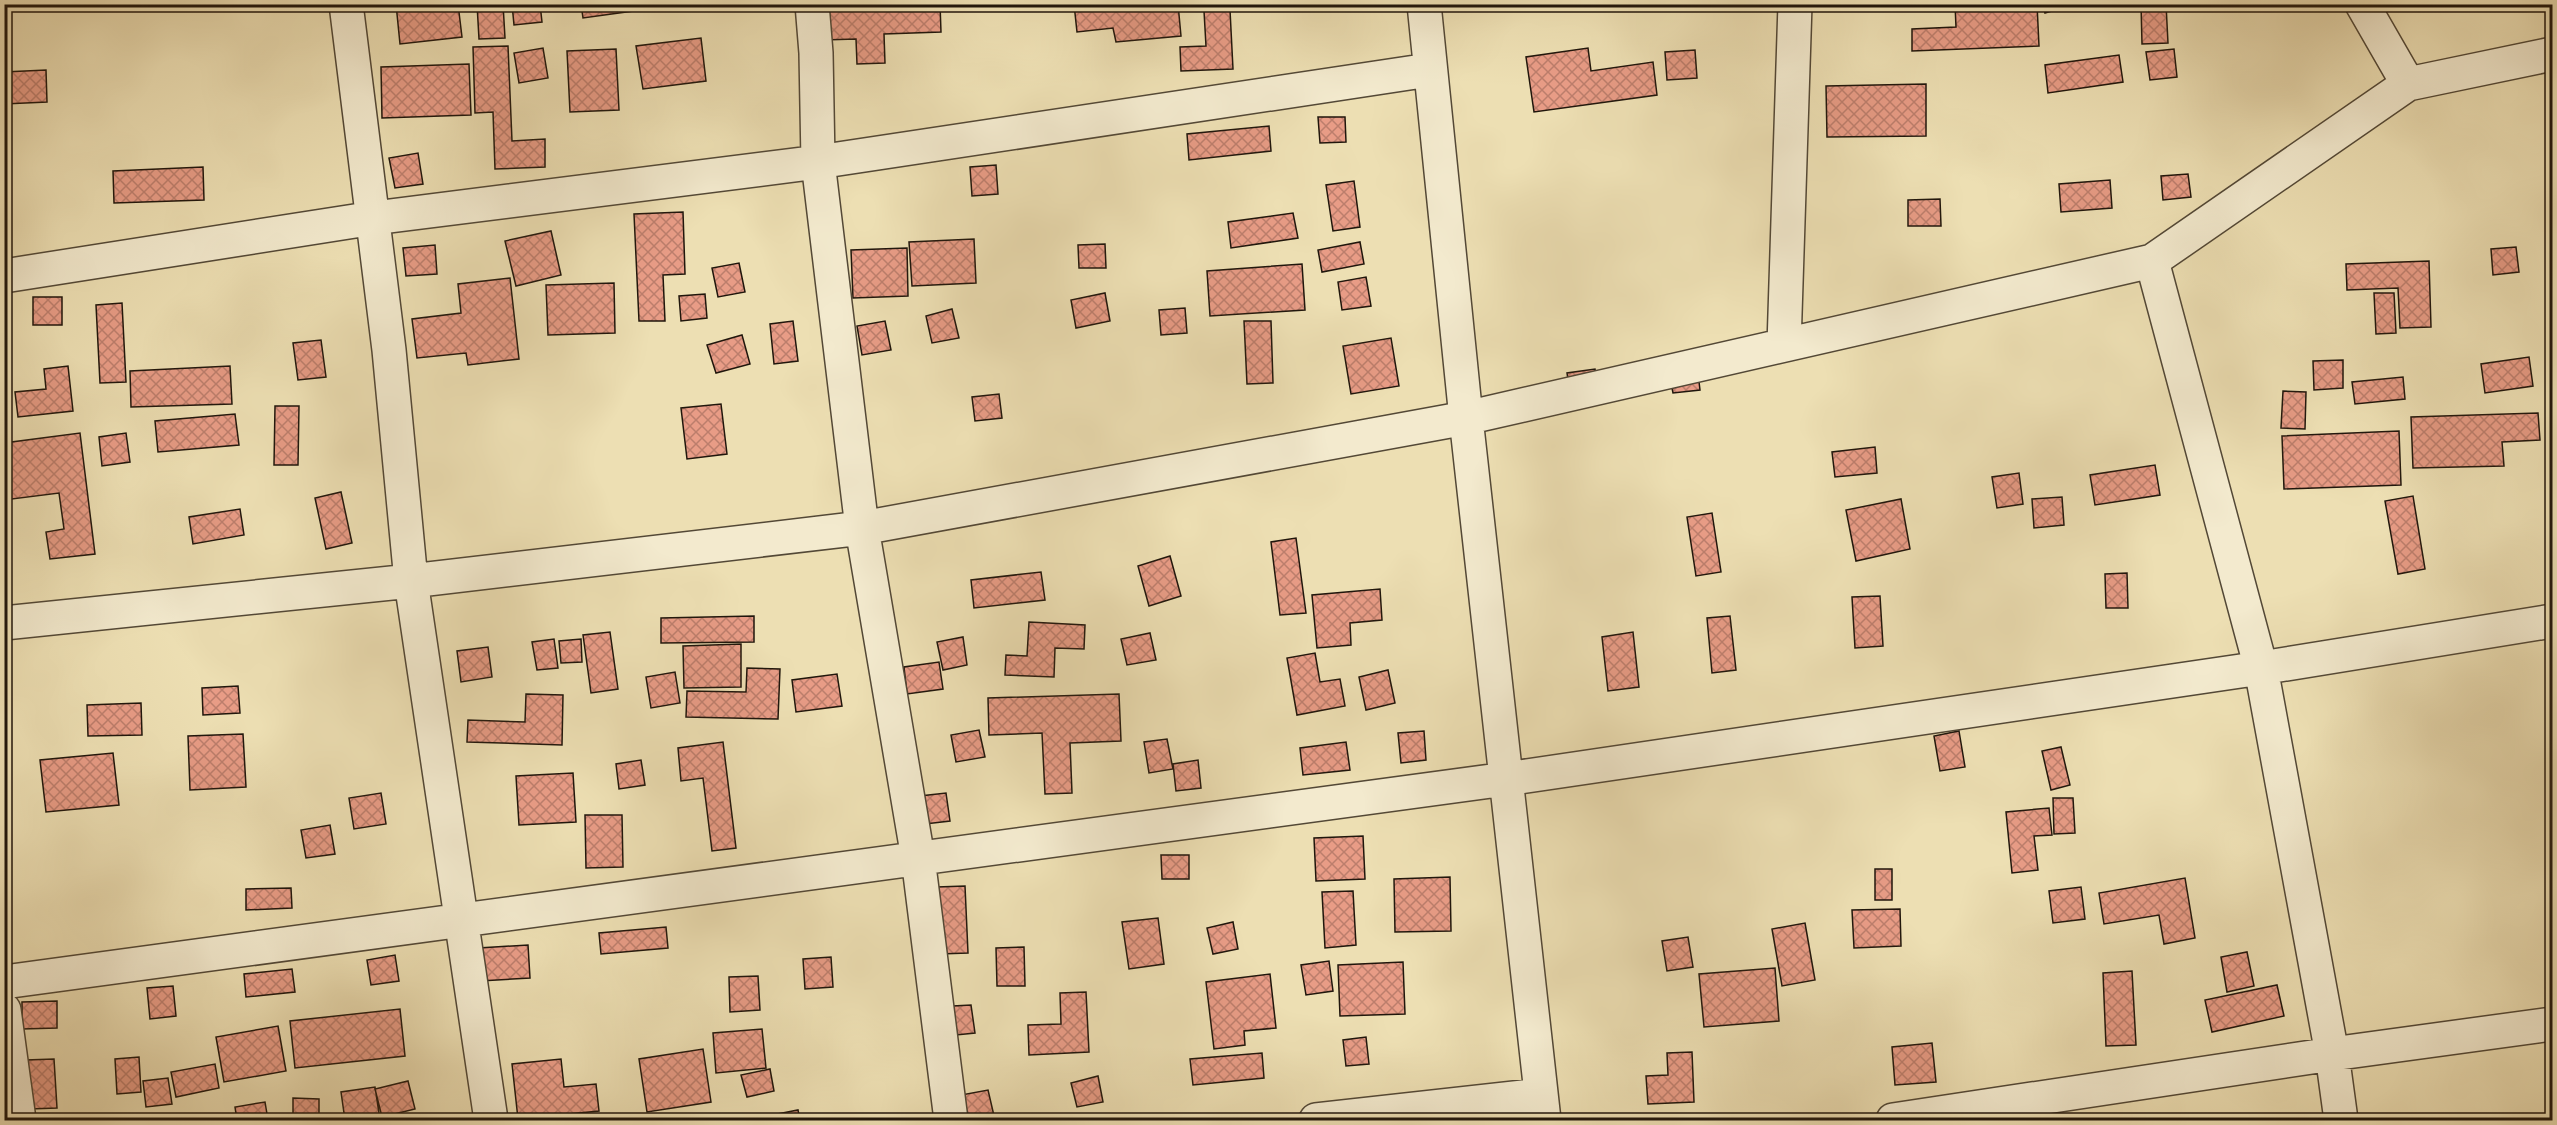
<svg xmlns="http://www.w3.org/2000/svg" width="2557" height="1125" viewBox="0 0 2557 1125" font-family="'IM FELL DW Pica',serif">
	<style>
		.building { fill: url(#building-cross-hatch); stroke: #20160c; stroke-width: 1.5 }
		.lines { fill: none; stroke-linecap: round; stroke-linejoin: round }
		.minor-casing { stroke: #534836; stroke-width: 36 }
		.minor { stroke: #f3eace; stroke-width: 33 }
	</style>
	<defs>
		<pattern id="building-cross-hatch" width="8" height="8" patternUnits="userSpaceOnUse" patternTransform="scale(1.5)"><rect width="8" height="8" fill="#e89c86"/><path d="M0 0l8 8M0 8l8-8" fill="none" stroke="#bc7e6c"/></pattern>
	</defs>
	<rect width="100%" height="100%" fill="#eddfb3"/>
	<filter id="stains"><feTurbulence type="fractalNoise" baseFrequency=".00333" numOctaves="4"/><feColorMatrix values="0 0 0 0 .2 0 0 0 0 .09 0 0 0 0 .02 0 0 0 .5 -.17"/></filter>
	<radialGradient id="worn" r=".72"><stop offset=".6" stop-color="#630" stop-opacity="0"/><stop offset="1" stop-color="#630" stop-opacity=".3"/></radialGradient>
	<path class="building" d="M396,4H458L462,37L400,44Z
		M477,4H503L505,38L479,39Z
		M512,4H540L542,22L514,25Z
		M581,4H632L633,11L583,18Z
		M940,4L941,32L884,34L885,63L857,64L856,39L823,40L822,8Z
		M1074,4H1178L1181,36L1116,42L1113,28L1077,32Z
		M1955,4H2037L2039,46L1912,51V29L1956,27Z
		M2043,4H2075L2045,13Z
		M2141,4H2166L2168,43L2142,44Z
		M1230,10L1233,69L1181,71L1180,47L1206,46L1204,11Z
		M701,38L706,81L643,89L636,46Z
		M508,46L512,141L545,139V167L495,169L493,112L475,113L473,47Z
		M543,48L548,78L519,83L514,53Z
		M1588,48L1591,71L1653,62L1657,95L1534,112L1526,57Z
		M616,49L619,110L570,112L567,51Z
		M2174,49L2177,77L2150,80L2146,52Z
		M1695,50L1697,78L1667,80L1665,52Z
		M2119,55L2123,82L2048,93L2045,65Z
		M469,64L471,115L382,118L381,67Z
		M46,70L47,102L4,104V72Z
		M1926,84V136L1827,137L1826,86Z
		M1318,117H1345L1346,142L1320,143Z
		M1269,126L1271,151L1189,160L1187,134Z
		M418,153L423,184L395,188L389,158Z
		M996,165L998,194L972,196L970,167Z
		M203,167L204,200L114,203L113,171Z
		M2188,174L2191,197L2163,200L2161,176Z
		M2110,180L2112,208L2061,212L2059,184Z
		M1354,181L1360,227L1333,231L1326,185Z
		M1940,199L1941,226H1908V200Z
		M683,212L685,274L663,275L665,321H639L634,214Z
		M1293,213L1298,238L1231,248L1228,222Z
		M551,231L561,275L516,286L505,241Z
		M974,239L976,283L912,286L909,242Z
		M1360,242L1364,264L1322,272L1318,250Z
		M1105,244L1106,268H1079L1078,245Z
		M435,245L437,274L406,276L403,248Z
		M2516,247L2519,272L2493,275L2491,249Z
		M907,248L908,296L853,298L851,250Z
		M2429,261L2431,327L2400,328L2398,288L2347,290L2346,264Z
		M739,263L745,292L718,297L712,268Z
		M1302,264L1305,310L1210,316L1207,271Z
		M1366,277L1371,306L1342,310L1338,282Z
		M510,278L519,359L468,365L466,353L417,358L412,319L461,313L458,284Z
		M614,283L615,333L548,335L546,285Z
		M1105,293L1110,321L1076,328L1071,300Z
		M2374,293H2394L2396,333L2376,334Z
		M705,294L707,318L681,321L679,296Z
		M33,297H62V325H33Z
		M122,303L126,382L100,383L96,305Z
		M1185,308L1187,333L1161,335L1159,310Z
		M952,309L959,338L932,343L926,316Z
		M793,321L798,361L774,364L770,324Z
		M885,321L891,350L862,355L857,326Z
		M1244,321H1271L1273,383L1247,384Z
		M742,335L750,364L716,373L707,345Z
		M1391,338L1399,386L1351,394L1343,346Z
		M321,340L326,377L298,380L293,343Z
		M2529,357L2533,386L2485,393L2481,364Z
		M2343,360V388L2314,390L2313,361Z
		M1697,365L1700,390L1673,393L1668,369Z
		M68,366L73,411L18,417L15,392L46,389L44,369Z
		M230,366L232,404L131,407L130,371Z
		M1595,369L1599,395L1571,399L1567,373Z
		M2403,377L2405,399L2355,404L2352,382Z
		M2283,391L2306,392L2305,429L2281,428Z
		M999,394L1002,418L975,421L972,397Z
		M721,404L727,454L687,459L681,408Z
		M275,406H299L298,465H274Z
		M2538,413L2540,440L2502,442L2504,466L2413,468L2411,417Z
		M235,414L239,445L158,452L155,421Z
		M2399,431L2401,485L2284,489L2282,436Z
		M80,433L95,554L50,559L46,532L64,529L59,493L4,500V443Z
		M126,433L130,462L102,466L99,437Z
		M1875,447L1877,473L1835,477L1832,452Z
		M2155,465L2160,495L2095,505L2090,475Z
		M2019,473L2023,504L1997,508L1992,477Z
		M341,492L352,543L326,549L315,498Z
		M2413,496L2425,569L2398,574L2385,501Z
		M2062,497L2064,525L2034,528L2032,499Z
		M1901,499L1910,549L1856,561L1846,510Z
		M240,509L244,535L193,544L189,517Z
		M1712,513L1721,572L1696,576L1687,517Z
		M1296,538L1306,613L1280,615L1271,542Z
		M8,539L9,570H4V540Z
		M1170,556L1181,596L1149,606L1138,566Z
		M1041,572L1045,600L974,608L971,580Z
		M2127,573L2128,608H2106L2105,574Z
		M1380,589L1382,620L1350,623L1351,645L1317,648L1312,595Z
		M1880,596L1883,646L1855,648L1852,597Z
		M754,616V642L661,643V618Z
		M1730,616L1736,670L1712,673L1707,618Z
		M1029,622L1085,625L1084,649L1055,648L1054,677L1005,675L1006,655L1027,656Z
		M610,632L618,689L591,693L583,635Z
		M1633,632L1639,687L1608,691L1602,637Z
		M1150,633L1156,660L1127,665L1121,639Z
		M963,637L967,665L943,670L937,642Z
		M554,639L558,668L537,670L532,642Z
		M581,639L582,662L561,663L559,641Z
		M741,644V687L684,688L683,646Z
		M488,647L492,677L461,682L457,651Z
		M1315,653L1320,682L1340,679L1345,706L1297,715L1287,658Z
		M939,662L943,689L907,694L904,667Z
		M747,668L780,669L778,719L686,717L687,691L746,692Z
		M1388,670L1395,703L1366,710L1359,677Z
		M675,672L680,703L651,708L646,677Z
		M837,674L842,706L796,712L792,680Z
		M238,686L240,713L203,715L202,688Z
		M526,694L563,695L562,745L467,742L468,720L525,722Z
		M1119,694L1121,741L1070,743L1072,793L1045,794L1042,733L989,735L988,698Z
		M141,703L142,735L88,736L87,705Z
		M979,730L985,757L956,762L951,735Z
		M1424,731L1426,760L1401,763L1398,733Z
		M1959,731L1965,767L1940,771L1934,736Z
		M243,734L246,787L190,790L188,736Z
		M1167,739L1173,769L1149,773L1144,742Z
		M723,742L736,848L712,851L703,778L681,781L678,748Z
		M1346,742L1350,770L1303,775L1300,748Z
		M2061,747L2070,785L2051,790L2042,751Z
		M113,753L119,805L46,812L40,760Z
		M641,760L645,785L619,789L616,764Z
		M1198,760L1201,788L1176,791L1173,764Z
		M573,773L576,822L519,825L516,776Z
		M381,793L386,824L354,829L349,798Z
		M946,793L950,821L925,824L920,796Z
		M2053,798H2073L2075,833L2054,834Z
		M2049,808L2052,835L2034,836L2038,870L2012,873L2006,812Z
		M585,815H622L623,867L586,868Z
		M330,825L335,854L306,858L301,830Z
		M1363,836L1365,879L1316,881L1314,838Z
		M1161,855H1189V879H1162Z
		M1875,869H1892V900H1875Z
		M1450,877L1451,931L1395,932L1394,879Z
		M2185,878L2195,938L2164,944L2159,915L2104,924L2099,893Z
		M965,886L968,953L939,954L937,887Z
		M2081,887L2085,919L2053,923L2049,891Z
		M291,888L292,908L246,910V889Z
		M1353,891L1356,945L1325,948L1322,892Z
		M1900,909L1901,946L1854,948L1852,910Z
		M1158,918L1164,964L1129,969L1122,922Z
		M1233,922L1238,949L1213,954L1207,928Z
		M1805,923L1815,980L1782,986L1772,929Z
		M666,927L668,948L601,954L599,933Z
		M1688,937L1693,967L1667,971L1662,941Z
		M528,945L530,978L480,981L479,948Z
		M1024,947L1025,986H997L996,948Z
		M2247,952L2254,986L2227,992L2221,957Z
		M395,955L399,981L371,985L367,960Z
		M831,957L833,987L805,989L803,959Z
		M1329,961L1333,991L1306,995L1301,965Z
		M1403,962L1405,1014L1340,1016L1338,965Z
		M1775,968L1779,1021L1704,1027L1699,974Z
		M292,969L295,992L246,997L244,974Z
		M2132,971L2136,1045L2106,1046L2103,973Z
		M1270,974L1276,1028L1244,1031L1245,1045L1214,1049L1206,982Z
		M758,976L760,1010L730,1012L729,977Z
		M2277,985L2284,1016L2212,1032L2205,1000Z
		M173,986L176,1016L150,1019L147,988Z
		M1086,992L1089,1052L1029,1055L1028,1025L1061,1024L1060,993Z
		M57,1001V1028L22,1029V1002Z
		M971,1005L975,1033L956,1035L953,1006Z
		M400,1009L405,1056L295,1068L290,1021Z
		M278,1026L286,1071L224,1082L216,1037Z
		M762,1029L766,1068L716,1073L713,1033Z
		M1366,1037L1369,1064L1346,1066L1343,1040Z
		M1932,1043L1936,1082L1895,1085L1892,1047Z
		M703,1049L711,1102L647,1112L639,1059Z
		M1692,1052L1694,1102L1648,1104L1646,1076L1668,1075L1667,1053Z
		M1262,1053L1264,1078L1193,1085L1190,1059Z
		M139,1057L141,1092L117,1094L115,1059Z
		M54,1059L57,1108L29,1109L26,1060Z
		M561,1059L564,1087L596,1084L599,1111L518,1119L512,1064Z
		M215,1064L219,1088L176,1097L171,1072Z
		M770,1069L774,1091L747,1097L741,1075Z
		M1098,1076L1103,1102L1077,1107L1071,1083Z
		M168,1078L172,1104L146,1107L143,1081Z
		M408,1081L415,1109L382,1117L375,1089Z
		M375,1087L380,1120H345L341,1092Z
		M988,1090L995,1120H967L961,1095Z
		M293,1098L319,1099V1120H293Z
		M265,1102L268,1120H237L235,1107Z
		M798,1110L800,1120H773L772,1115Z"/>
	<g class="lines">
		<g class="minor-casing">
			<path id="minor" d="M346,4L389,350L411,581L491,1120
				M812,4L816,53L818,162L862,528L918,858L951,1120
				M1424,4L1466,418L1544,1120
				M2362,4L2408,84
				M2152,261L2261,668L2332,1054L2341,1120
				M4,276L374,218L818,162L1429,70
				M1784,345L1795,4
				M4,623L411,581L862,528L1466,418L2152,261L2408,84L2552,54
				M4,982L1506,779L2261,668L2552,621
				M4,1010L19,1120
				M1316,1120L1540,1095
				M1893,1120L2332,1054L2552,1024"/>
		</g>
		<use href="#minor" class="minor"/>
	</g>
	<rect width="2557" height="1125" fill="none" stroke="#eddfb3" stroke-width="24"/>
	<rect x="6" y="6" width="2545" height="1113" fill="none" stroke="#20160c" stroke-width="3"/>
	<rect x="12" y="12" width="2533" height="1101" fill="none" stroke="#20160c" stroke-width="1.5"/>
	<rect width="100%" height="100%" filter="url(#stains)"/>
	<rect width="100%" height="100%" fill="url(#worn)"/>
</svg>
